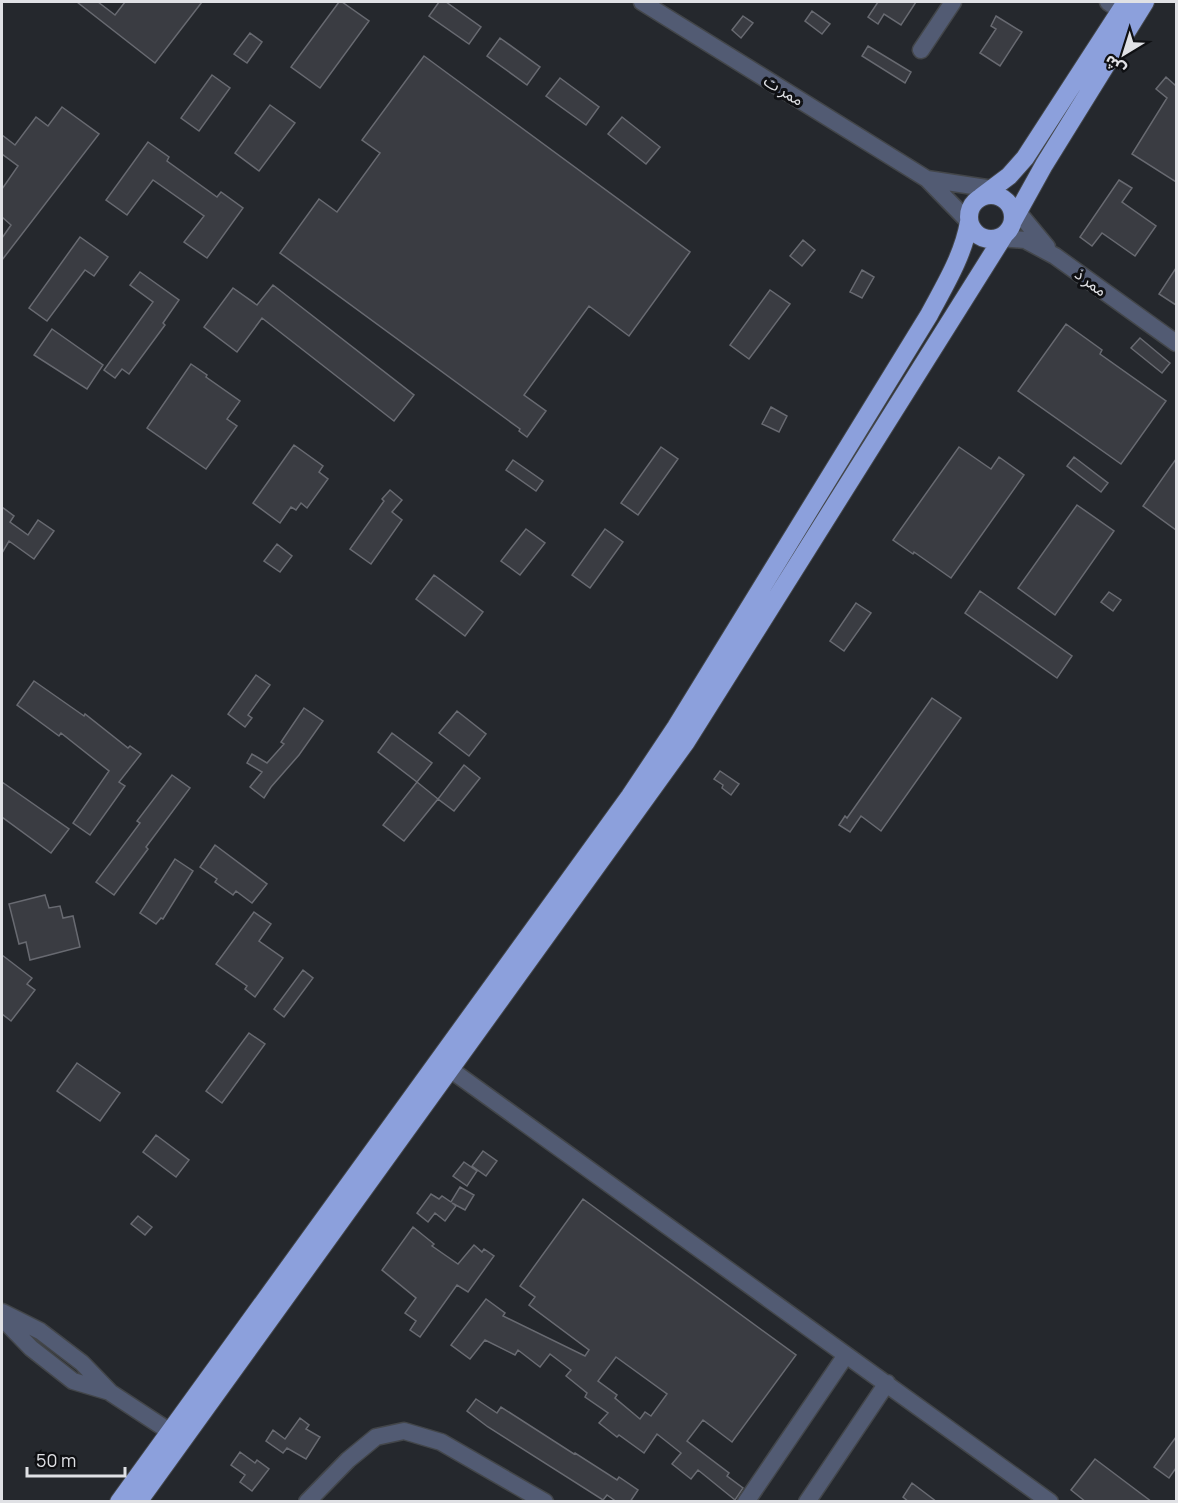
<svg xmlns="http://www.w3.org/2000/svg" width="1178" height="1503" viewBox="0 0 1178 1503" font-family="Manrope,'Noto Sans Arabic',sans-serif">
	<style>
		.building { fill: #3a3c42; stroke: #686a71; stroke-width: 1.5; fill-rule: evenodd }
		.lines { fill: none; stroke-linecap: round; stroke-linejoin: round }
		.minor-casing { stroke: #43464a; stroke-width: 19 }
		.highway-casing { stroke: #43464a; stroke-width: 20 }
		.minor { stroke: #525b73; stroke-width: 16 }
		.highway { stroke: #8ca0dc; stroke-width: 18 }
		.labels { text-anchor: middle; stroke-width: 6; stroke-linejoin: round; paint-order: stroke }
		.street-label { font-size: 16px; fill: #e0e1e5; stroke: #0f1013 }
	</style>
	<rect width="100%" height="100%" fill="#25282d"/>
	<path class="building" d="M77,2H98L115,15L125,2H202L155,63Z
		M339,2H342L369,21L320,88L291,67Z
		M439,2H446L481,27L469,44L429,16Z
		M878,2H916L901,25L884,14L878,24L868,17Z
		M812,11L830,24L822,34L805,21Z
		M743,16L753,23L741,38L732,30Z
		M996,16L1022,32L1000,66L980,53L996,29L991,26Z
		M250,33L262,42L247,63L234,54Z
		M500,38L540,67L527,85L487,56Z
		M868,46L911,72L905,83L862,56Z
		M424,56L690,252L629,336L589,306L524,395L546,411L527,437L519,431L520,429L280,253L319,199L337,212L380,153L362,140Z
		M212,75L230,88L199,131L181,118Z
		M1166,77L1175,85L1176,83V182L1132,154L1167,98L1156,89Z
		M560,78L599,107L586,125L546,96Z
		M270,105L295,123L259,171L235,153Z
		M62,107L99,134L2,260V238L11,225L2,217V189L18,166L2,154V135L15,145L36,117L48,126Z
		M622,117L660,147L646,164L608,134Z
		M148,142L169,157L167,161L217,197L221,192L243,208L207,258L184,242L204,216L153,180L127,215L106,200Z
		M1119,180L1132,188L1122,202L1156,226L1135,256L1102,233L1092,246L1080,237Z
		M80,237L108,257L94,276L85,270L47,321L29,308Z
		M803,240L815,250L802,266L790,256Z
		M1176,268V305L1159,294Z
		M862,270L874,277L862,298L850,292Z
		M140,272L179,300L163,323L165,325L129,374L122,369L115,378L104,370L153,302L130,285Z
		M273,285L414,395L394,421L262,318L237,352L204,327L233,288L257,305Z
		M770,290L790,304L749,359L730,345Z
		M1066,324L1102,350L1100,354L1166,401L1121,464L1018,391Z
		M52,329L103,365L87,389L34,355Z
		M1140,338L1170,363L1162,373L1131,348Z
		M191,364L207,375L206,377L240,401L227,419L237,426L206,469L147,428Z
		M771,407L787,416L779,432L762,424Z
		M294,445L323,466L319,472L328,479L307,508L301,503L296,510L291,507L280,523L253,503Z
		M661,447L678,459L638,515L621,503Z
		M959,447L991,469L999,457L1024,475L951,578L914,552L913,554L893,540Z
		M1074,457L1108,483L1101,492L1067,466Z
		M1176,459V530L1143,506Z
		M513,460L543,481L536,491L506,470Z
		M390,490L402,500L392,512L402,520L371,564L350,549L384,501L382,499Z
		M1077,505L1114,531L1055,615L1018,588Z
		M2,507L14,516L10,522L28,535L38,520L54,531L34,559L9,541L2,553Z
		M526,529L545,543L520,575L501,561Z
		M605,529L623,542L590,588L572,575Z
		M277,544L292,556L280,572L264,561Z
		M434,575L483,612L465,636L416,599Z
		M980,591L1072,656L1057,678L965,613Z
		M1109,592L1121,600L1113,611L1101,602Z
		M856,603L871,613L844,651L830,641Z
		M256,675L270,685L248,715L252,718L245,727L228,714Z
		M34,681L84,716L85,714L128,748L130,746L141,754L119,782L125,786L90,835L73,823L109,771L61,733L59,736L17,705Z
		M932,698L961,718L881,831L861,816L850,832L839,825L845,816L847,818Z
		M304,708L323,721L299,755L271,787L264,798L250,787L262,772L247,763L252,754L267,763L284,744L281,742Z
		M457,711L486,734L469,756L439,733Z
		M392,733L432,763L417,782L378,752Z
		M464,765L480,778L454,811L438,799Z
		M720,771L739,784L731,795L722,788L723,785L714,779Z
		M172,775L190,788L146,847L148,849L114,895L96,882L140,823L137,821Z
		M2,782L69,829L51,853L2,817Z
		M417,782L438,799L404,841L383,825Z
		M215,845L267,884L252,903L236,891L233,895L215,882L217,879L200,867Z
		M175,859L193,871L163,919L161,918L156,924L140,913Z
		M45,895L49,908L60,906L63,918L73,916L80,947L30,960L26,942L19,944L9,904Z
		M254,912L271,924L259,941L283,958L255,997L245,989L247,986L216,964Z
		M2,955L32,978L27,984L35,990L11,1021L2,1014Z
		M303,970L313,978L284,1017L274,1009Z
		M249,1033L265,1044L222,1103L206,1091Z
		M77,1063L120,1093L100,1121L57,1091Z
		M156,1135L189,1160L176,1177L143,1152Z
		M483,1151L497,1161L486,1176L472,1166Z
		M464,1162L477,1171L467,1186L453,1176Z
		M460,1187L474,1195L465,1210L452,1203L456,1206L445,1221L435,1213L428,1222L417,1213L431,1194L439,1199L442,1196L451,1202Z
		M583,1199L796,1355L732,1442L703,1420L687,1441L729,1473L727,1476L743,1488L735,1500L698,1470L691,1479L672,1464L681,1453L657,1434L644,1453L619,1435L617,1437L599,1423L608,1413L585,1397L587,1393L566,1376L571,1370L550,1354L540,1367L518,1350L515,1355L485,1340L470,1359L451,1345L486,1299L505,1313L503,1316L585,1356L589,1350L529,1305L535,1297L520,1286ZM616,1357L667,1394L651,1416L645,1412L640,1419L615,1398L617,1395L598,1381Z
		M138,1216L152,1227L145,1235L131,1224Z
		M413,1227L434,1244L432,1246L458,1264L474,1245L482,1252L484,1249L494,1256L468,1292L457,1285L420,1337L410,1330L416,1321L405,1313L416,1298L382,1270Z
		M476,1399L497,1413L501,1407L574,1454L575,1453L617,1480L619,1477L638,1490L630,1502H617L607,1495L603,1500L488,1427L467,1411Z
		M300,1418L309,1425L306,1429L320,1437L306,1459L287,1448L283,1453L266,1441L273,1430L285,1439Z
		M1176,1437V1468L1169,1478L1154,1467Z
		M240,1452L255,1463L257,1460L269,1469L252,1491L240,1482L245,1475L231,1465Z
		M1095,1459L1152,1502H1086L1071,1490Z
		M912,1483L937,1502H909L903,1497Z"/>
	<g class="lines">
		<g class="minor-casing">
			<path id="minor" d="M642,2L927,179L969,222
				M1108,2L1120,10
				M921,50L953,2
				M927,179L993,189L1001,198
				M1011,208L1018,212L1047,247
				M999,238L1025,240L1055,256L1176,343
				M440,1062L1050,1502
				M2,1312L40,1331L82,1363L111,1393L169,1431
				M2,1318L31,1348L73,1381L110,1392
				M307,1502L348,1460L376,1437L404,1431L441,1442L545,1502
				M746,1502L846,1355
				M807,1502L887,1383"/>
		</g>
		<g class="highway-casing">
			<path id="highway" d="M969 217a22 22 0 1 1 44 0a22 22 0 1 1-44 0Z
				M981,197L1009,176L1025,158L1126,2
				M1013,221L1044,165L1145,2
				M119,1502L630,796L676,727L929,315C945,285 963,256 969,222
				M138,1502L686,742L1005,234"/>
		</g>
		<use href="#minor" class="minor"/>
		<use href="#highway" class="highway"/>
	</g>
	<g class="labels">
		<g class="street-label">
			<text transform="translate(784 90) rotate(32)" y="6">ممر ت</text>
			<text transform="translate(1091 282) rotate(36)" y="6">ممر ذ</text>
		</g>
	</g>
	<rect width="1178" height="1503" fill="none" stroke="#e0e1e5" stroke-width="6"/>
	<g transform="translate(1124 54) rotate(218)" stroke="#0f1013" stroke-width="4.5" paint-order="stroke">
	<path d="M0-4.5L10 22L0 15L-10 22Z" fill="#e0e1e5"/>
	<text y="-9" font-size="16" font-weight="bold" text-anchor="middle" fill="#e0e1e5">ش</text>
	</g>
	<path d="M27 1467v9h98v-9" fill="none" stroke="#e0e1e5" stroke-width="3"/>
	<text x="36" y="1467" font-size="18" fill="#e0e1e5" stroke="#0f1013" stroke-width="4.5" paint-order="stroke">50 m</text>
</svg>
